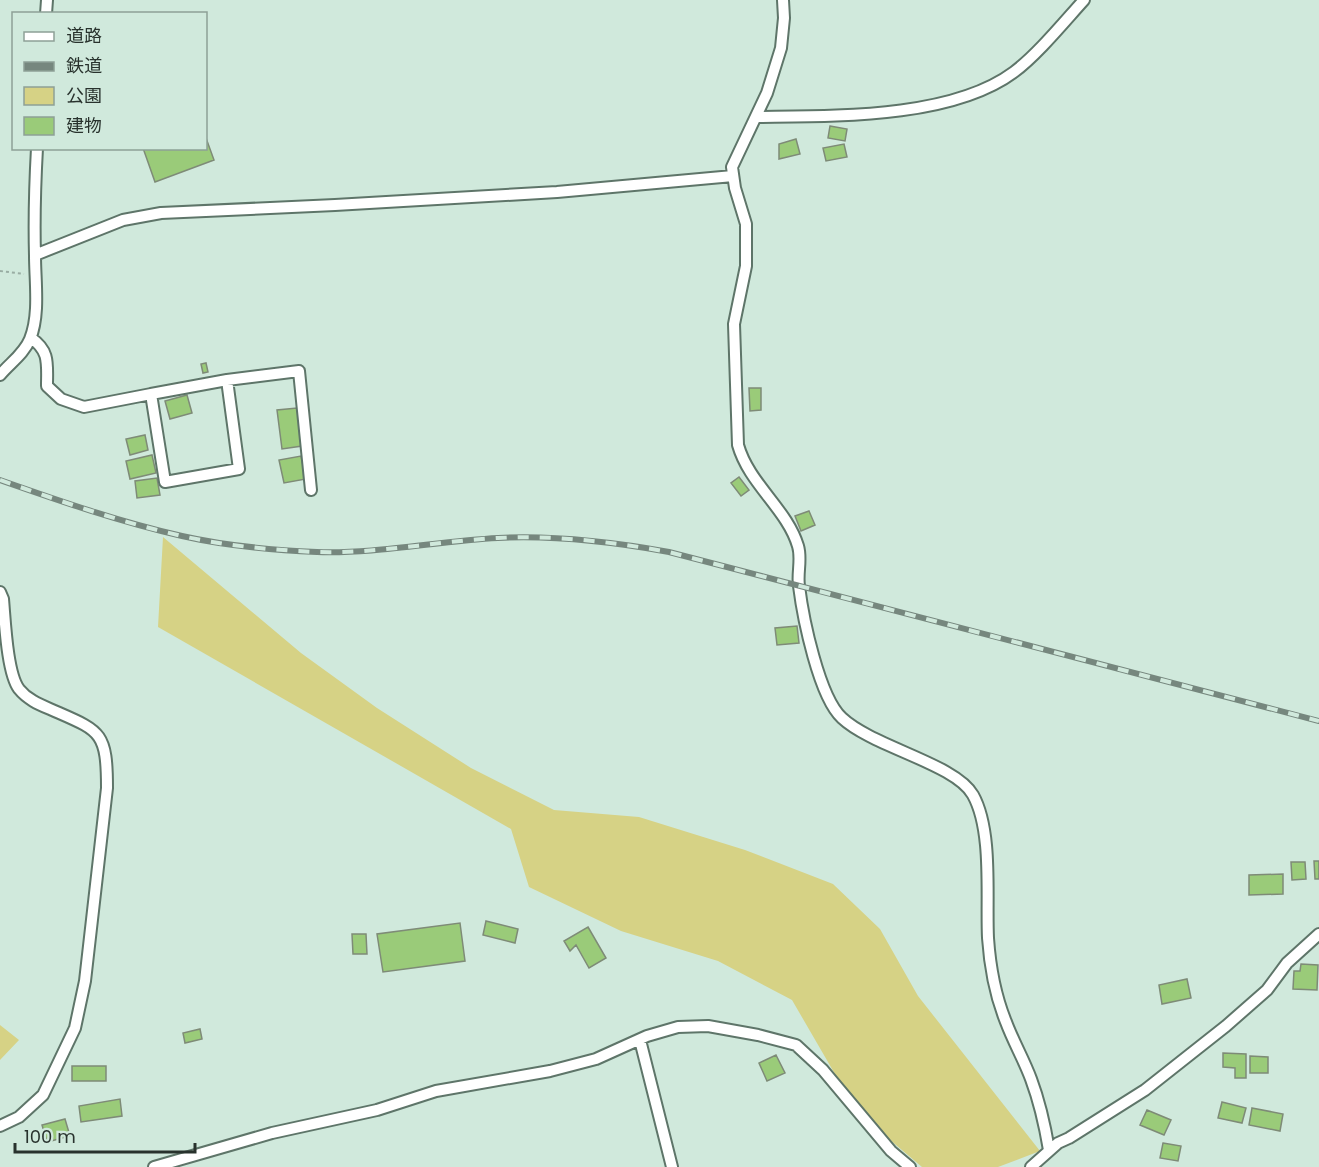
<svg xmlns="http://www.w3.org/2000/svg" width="1319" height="1167" viewBox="0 0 1319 1167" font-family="Poppins,'Noto Sans JP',sans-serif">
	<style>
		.green { fill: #d6d285 }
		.building { fill: #9acb79; stroke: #7e8b77; stroke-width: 1.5 }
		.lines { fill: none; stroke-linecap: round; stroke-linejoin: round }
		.minor-casing { stroke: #5e7569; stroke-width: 14 }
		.path { stroke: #99ada3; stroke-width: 2; stroke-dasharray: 3 3; stroke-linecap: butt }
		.minor { stroke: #fff; stroke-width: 10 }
		.rail-casing { stroke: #76877e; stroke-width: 6 }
		.rail { stroke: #d0e9dc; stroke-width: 4; stroke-dasharray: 11; stroke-linecap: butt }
	</style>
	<rect width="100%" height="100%" fill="#d0e9dc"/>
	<path class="green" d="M163,537L301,653L377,708L471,768L554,810L639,817L745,850L833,884L880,929L918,996L1040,1151L998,1167H922L857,1112L792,1000L718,961L621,931L529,887L511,829L158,627Z
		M0,1025L19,1040L0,1060Z"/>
	<path class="building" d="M830,126L847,129L845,141L828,138Z
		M206,138L214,160L155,182L143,148H206Z
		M796,139L800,154L779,159V144Z
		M844,144L847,157L826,161L823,148Z
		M206,363L208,372L203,373L201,364Z
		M749,388H761V410L750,411Z
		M187,395L192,413L170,419L165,401Z
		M297,408L302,446L282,449L277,410Z
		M145,435L148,450L130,455L126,439Z
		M152,455L156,473L130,479L126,461Z
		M301,456L306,479L284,483L279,460Z
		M739,477L749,490L741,496L731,483Z
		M157,478L160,495L137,498L135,481Z
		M809,511L815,525L801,531L795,516Z
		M797,626L799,643L777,645L775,628Z
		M1314,861H1319V879H1315Z
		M1291,862H1305L1306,879L1292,880Z
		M1283,874V894L1249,895V875Z
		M486,921L518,929L515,943L483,935Z
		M460,923L465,961L383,972L377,934Z
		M588,927L606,958L589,968L576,945L570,951L564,941Z
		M352,934H366L367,954H353Z
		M1301,964L1318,965L1317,990L1293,989L1294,971H1300Z
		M1187,979L1191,998L1162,1004L1159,985Z
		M200,1029L202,1039L185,1043L183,1033Z
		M1223,1053L1246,1054V1078H1235V1068L1223,1067Z
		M776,1055L785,1073L767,1081L759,1063Z
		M1250,1056L1268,1057V1073H1250Z
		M72,1066H106V1081H72Z
		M120,1099L122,1116L81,1122L79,1106Z
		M1222,1102L1246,1108L1242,1123L1218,1118Z
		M1252,1108L1283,1114L1280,1131L1249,1125Z
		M1147,1110L1171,1120L1164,1135L1140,1125Z
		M65,1119L70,1136L47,1142L42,1125Z
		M1163,1143L1181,1146L1178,1161L1160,1158Z"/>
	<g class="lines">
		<g class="minor-casing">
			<path id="minor" d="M783,0L784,18L781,48L767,93L732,167L735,188L746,224V266L734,324L738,445C749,484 787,509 798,546C802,559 797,573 799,586C803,618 819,697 842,718C873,747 956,764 973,795C993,831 986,897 988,938C990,967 995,995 1006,1022C1013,1041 1024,1060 1031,1079C1040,1103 1045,1126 1049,1150
				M46,14L47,0
				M756,117C832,116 951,119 1014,72C1037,55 1064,22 1084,0
				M35,255L123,220L161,213L335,205L557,192L733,176
				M31,338C50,351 47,364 47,386L61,399L84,407L151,394L165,482L239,469L227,380
				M0,375C10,363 24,354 30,339C40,315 35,281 35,256C34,220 35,184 37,148
				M151,394L227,380L299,371L311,490
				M0,592L3,599C5,621 7,673 19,689C27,699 38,704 50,709C100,731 107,730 107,788L85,981L75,1028L43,1095L19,1117L0,1126
				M640,1040L672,1167
				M154,1167L272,1133L377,1110L436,1091L550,1071L596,1059L647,1036L678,1027L708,1026L758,1035L796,1045L823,1070L891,1151L910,1167
				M1031,1167L1058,1143L1069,1138L1145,1090L1226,1026L1267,990L1287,963L1319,934"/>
		</g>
		<path class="path" d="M0,271L24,274"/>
		<use href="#minor" class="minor"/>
		<g class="rail-casing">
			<path id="rail" d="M0,480C60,501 120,522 182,536C226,546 272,550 317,552C377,554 438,541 498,538C556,535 613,542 669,552L1319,721"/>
		</g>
		<use href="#rail" class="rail"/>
	</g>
	<rect x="12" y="12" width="195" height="138" fill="#d0e9dc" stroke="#8da096" stroke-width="1.5"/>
	<rect x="24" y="32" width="30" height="9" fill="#ffffff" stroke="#8da096" stroke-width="1.5"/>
	<text x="66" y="42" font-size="18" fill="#28322d">道路</text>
	<rect x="24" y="62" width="30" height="9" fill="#76877e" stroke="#8da096" stroke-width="1.5"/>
	<text x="66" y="72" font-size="18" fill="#28322d">鉄道</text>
	<rect x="24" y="87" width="30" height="18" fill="#d6d285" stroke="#8da096" stroke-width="1.5"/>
	<text x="66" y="102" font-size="18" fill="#28322d">公園</text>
	<rect x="24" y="117" width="30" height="18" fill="#9acb79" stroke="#8da096" stroke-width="1.5"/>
	<text x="66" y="132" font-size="18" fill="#28322d">建物</text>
	<path d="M15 1143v9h180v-9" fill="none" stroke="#28322d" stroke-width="3"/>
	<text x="24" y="1143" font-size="18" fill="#28322d" stroke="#d0e9dc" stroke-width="4.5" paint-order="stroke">100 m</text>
</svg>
